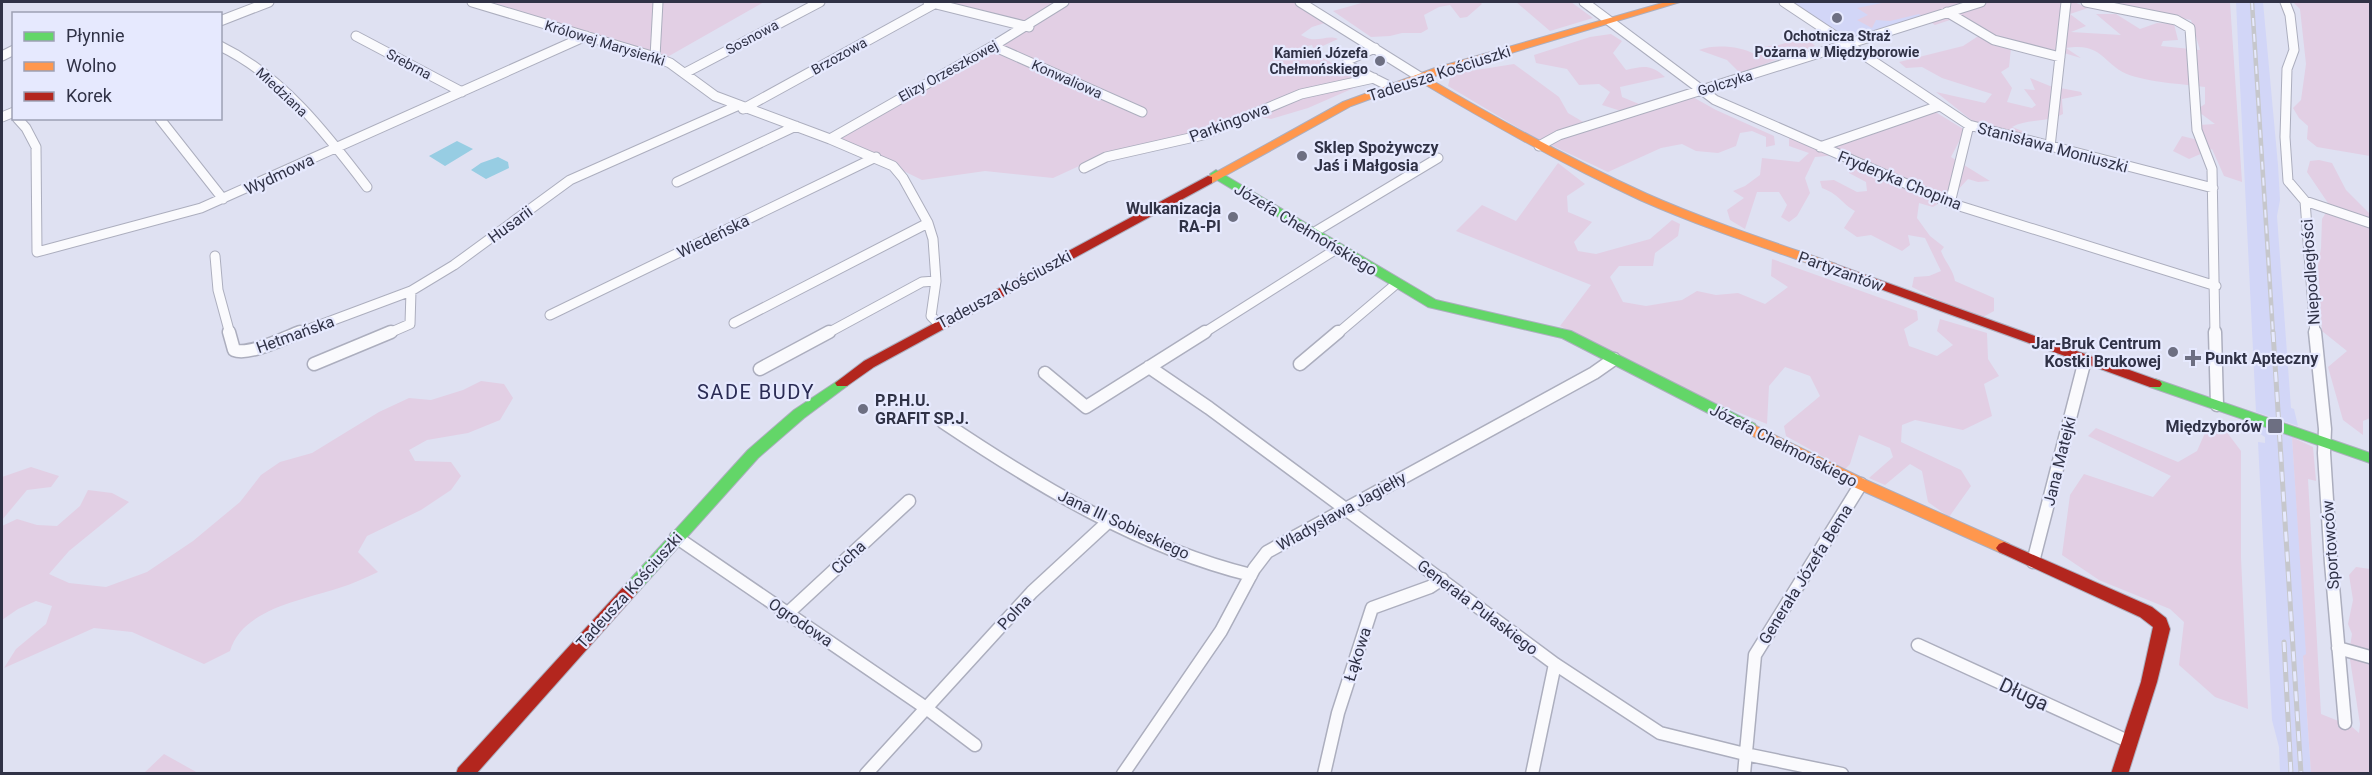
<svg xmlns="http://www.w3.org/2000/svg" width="2372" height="775" viewBox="0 0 2372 775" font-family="Roboto,sans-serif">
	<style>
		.built { fill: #d2d6f7 }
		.green { fill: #e2cfe4 }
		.water { fill: #97cde3 }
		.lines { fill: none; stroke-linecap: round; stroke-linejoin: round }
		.street-far1-casing { stroke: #acaebe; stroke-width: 11 }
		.street-casing { stroke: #acaebe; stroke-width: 15 }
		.fast-casing { stroke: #acaebe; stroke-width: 2 }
		.slow-casing { stroke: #acaebe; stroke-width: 2 }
		.jam-casing { stroke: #acaebe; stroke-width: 2 }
		.street-far1 { stroke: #fafafd; stroke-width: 9 }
		.street { stroke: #fafafd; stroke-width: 12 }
		.fast { fill: #63d668; fill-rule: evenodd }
		.slow { fill: #ff974d; fill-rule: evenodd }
		.jam { fill: #b3261e; fill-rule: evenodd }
		.rail-far1-casing { stroke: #c6c7cc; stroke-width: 4.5 }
		.rail-casing { stroke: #c6c7cc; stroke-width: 5 }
		.rail-far1 { stroke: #e6e9fe; stroke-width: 2; stroke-dasharray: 8; stroke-linecap: butt }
		.rail { stroke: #e6e9fe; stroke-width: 3; stroke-dasharray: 10; stroke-linecap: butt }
		.poi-dot { fill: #6d6f82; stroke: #e6e9fe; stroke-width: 2 }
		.labels { text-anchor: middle; stroke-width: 4.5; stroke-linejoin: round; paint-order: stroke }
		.far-poi-label { font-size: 14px; font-weight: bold; fill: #303246; stroke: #e6e9fe }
		.far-street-label { font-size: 14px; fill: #303246; stroke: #e6e9fe }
		.street-label { font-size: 16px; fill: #303246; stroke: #e6e9fe }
		.poi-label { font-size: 16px; font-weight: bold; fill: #303246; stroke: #e6e9fe; text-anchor: start }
		.quarter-label { font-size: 20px; letter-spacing: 1.5px; fill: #2a2b54; stroke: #e6e9fe }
		.near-street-label { font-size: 20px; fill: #303246; stroke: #e6e9fe }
	</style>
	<rect width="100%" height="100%" fill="#dfe1f2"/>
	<path class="built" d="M1793,2H1913L1933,14L1849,39Z
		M2236,2H2263L2278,165L2280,200L2277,216L2291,408L2294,409L2298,426L2256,412Z
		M2242,419L2292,437L2307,655L2303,657L2311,773H2280L2279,747L2272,720L2258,442L2265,443V437L2247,426Z"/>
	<path class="green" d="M491,2H764L662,60L584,31Z
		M943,2H1294L1328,22L1312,27L1301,35C1317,45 1325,34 1338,39L1314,50L1312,45L1303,47L1300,55L1305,57L1316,54L1369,84H1363L1308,108L1271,119L1241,113L1186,139L1101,156L1053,178L985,171L922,180L838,139L1036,24Z
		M1365,2H1480L1482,4L1467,17L1460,18L1450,5L1439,7L1424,15L1428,29L1421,33H1402L1390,36L1371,37L1333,11Z
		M1516,2H1571L1593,18L1550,31Z
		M1887,2H2074L2088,8L2070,14L2086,26L2071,32L2121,35L2096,14H2116L2140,29L2157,23L2174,24L2178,40L2163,41L2161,46L2200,50L2191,20L2091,2H2230L2242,182L2224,176L2212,149L2189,159L2173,151L2182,136L2202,141L2199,125L2215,124L2196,110L2205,104V87C2182,84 2158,83 2136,77C2103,69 2106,41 2066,48L2081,58L2050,49L2011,48L2009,67L2001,72L2012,88L2007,102L2032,108L2036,105L2024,89L2035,90L2030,78L2050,86L2081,92L2082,95L2062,99L2063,114C2047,123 2028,118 2012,127L2025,132L2022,136L1975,123L1936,92L1985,103L1992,94L1942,78L1922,67L1906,68L1899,62L1963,46L1986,31L1962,16L1935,25L1919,14L1890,21L1876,20L1872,28L1857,20L1868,15L1857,8Z
		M2293,2H2370V156L2317,147L2307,139L2308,126L2299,118L2293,108L2301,100L2306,64L2300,9Z
		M1790,31C1801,31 1807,38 1815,46L1740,73L1727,60L1699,50C1714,44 1741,46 1754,54L1760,47L1779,45L1795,40Z
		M1611,34L1622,41L1613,53L1626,70C1643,66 1651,64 1665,77L1620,87L1622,97L1639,104L1682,91L1716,110L1774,136L1775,145L1766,147V137L1752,131L1740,133L1736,146L1718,153L1696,151L1682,144L1661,148L1608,172L1532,136L1448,86L1451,74L1514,64L1559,97L1568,113L1585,123L1621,111L1602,105L1610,92L1599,84L1579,85L1567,69L1536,63L1534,55L1590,37Z
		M1932,110L1965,130L1951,157L1990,181L1978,182L1968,179L1954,194L1933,207L1919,203L1917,218L1930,236L1944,247L1941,251C1945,262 1953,269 1955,281L1994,298V311L1983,317L1959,310L1912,287L1914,277L1929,276L1941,271L1925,238L1908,235L1910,245L1902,251L1871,235L1857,237L1844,228L1855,211C1841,203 1839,194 1822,188L1820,181L1834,180L1857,192L1867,191L1866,182L1849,173L1851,161L1838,155L1815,157L1805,178L1810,193L1797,216L1789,222L1781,217L1787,205L1779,192H1757L1745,229L1730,220L1727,210L1744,198L1733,191L1745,186L1760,175L1762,158L1799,162L1809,153L1789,146V134L1822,146Z
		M2319,160L2332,163L2346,190L2370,214V418L2363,421V435L2343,420L2328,367L2347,351L2322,331L2318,266L2321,248L2322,219L2330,206L2307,172L2310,161Z
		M1558,163L1585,184L1567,196L1568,212L1592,222L1574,242L1578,251L1596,254L1650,239L1672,220L1680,224L1678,236L1655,253L1653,266H1619L1610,277L1623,302L1646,306L1682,300L1697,291L1716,295L1738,293L1765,304L1788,287L1771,276L1772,259L1917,311L1918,320L1904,329L1909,346L1937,356L1953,345L1937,331L1940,319L1987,333L1988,359L1999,376L1984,384L1992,416L1963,430L1915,420L1902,425L1901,442L1961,470L1971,486L1949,517L1928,502L1922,471L1910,464L1885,485L1869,478L1893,457L1890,448L1859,435L1850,464L1845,469L1786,436L1784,426L1820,396L1810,376L1785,367L1769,386L1767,424L1698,396L1560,326L1591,285L1456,231L1482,205L1516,221Z
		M481,381L504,384L513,398L500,420L468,433L427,440L409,450L415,461L451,462L461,476L451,490L421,510L367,536L358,552L378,572C365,578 352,584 339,588C303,600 242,609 230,651L204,664L132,632L94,628L4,668L16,649L46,624L52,606L36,601L18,609L2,620V526L17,519L37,525L57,526L80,506L88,490L112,493L129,502L69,551L49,574L69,583L106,587L147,572L193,541L240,502L261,475L280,462L312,453L379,412L409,398L431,400L463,390Z
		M2208,426L2226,431L2241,451V558L2248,709L2215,697L2179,665L2184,622L2170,609L2099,580L2062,555L2070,495L2084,474L2153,497L2171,476L2088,436L2096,428L2178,462L2197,451Z
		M2292,437L2313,447L2316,481L2308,479L2321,714L2351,726L2359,733L2360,724L2349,653L2352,634L2348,624L2353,600L2349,575L2356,567L2370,569V773H2311L2303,656L2306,654Z
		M31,467L59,476L51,487L27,490L2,520V477Z
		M164,754L198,773H144Z"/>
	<path class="water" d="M457,141L473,149L445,166L429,156Z
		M498,157L508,162L509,168L486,179L471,170L481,163Z"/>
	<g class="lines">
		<g class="street-far1-casing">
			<path id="street-far1" d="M472,2L655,57L670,63L715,96L830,139L893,166L903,178L928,223L933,239L936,281L931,316L939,324
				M928,2L1029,27
				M1300,2L1420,77
				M1584,2L1715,100L1950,203L2216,286
				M1784,2L1969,125L2213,188
				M2086,2L2176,20L2190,28L2197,130L2212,169L2215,334
				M2285,2L2290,15L2294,50L2287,69L2285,137L2288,181L2305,201L2315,334
				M1947,12L1994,40L2060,57
				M220,21L269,2
				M356,36L462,92
				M220,46C282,76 326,133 367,187
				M993,46L1142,112
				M1375,48L1348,60L1347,65L1391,87
				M2,56L14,50
				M655,57L658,2
				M685,73L820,2
				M743,109L934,4
				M2,117L14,112
				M17,118L26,128L36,147L37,252L201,208L586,36
				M160,119L223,199
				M830,139L993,46L1064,2
				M1539,146L1559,135L1981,2
				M1820,147L1939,106
				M2050,147L2066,2
				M1084,168L1106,157L1203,135L1301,94L1374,78
				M677,182L796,126
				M2305,201L2370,223
				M1950,203L1969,125
				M1313,233L1438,158
				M215,256L218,290L230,334
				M550,315L876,157
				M734,323L928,223
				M296,334L411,291L454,265L570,180L737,106
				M387,334L410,324L411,291
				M826,334L922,282L936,281
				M1202,334L1338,248
				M1337,334L1396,284"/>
		</g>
		<g class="street-casing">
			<path id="street" d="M229,332L234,350C249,356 284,338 300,332
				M2215,332L2217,405
				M2315,332L2325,429L2324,453L2331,563L2345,723
				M314,364L391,332
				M1300,364L1338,332
				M1149,367L1209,408L1555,664L1660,733L1745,754L1842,774
				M760,369L829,332
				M1045,373L1086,407L1205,332
				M943,422C1037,485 1140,548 1251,575
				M676,537L926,708L975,745
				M2033,562L2085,360
				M788,613L909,501
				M1918,645L2130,742
				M2338,648L2370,657
				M866,774L1032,592L1109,521
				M1123,774L1221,631L1254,569L1267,552L1594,373L1614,359
				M1324,774L1338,713L1372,608L1430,587L1442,579
				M1532,774L1555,664
				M1744,774L1755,655L1861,484"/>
		</g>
		<g class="fast-casing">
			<path id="fast" d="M1216,170L1436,300L1571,331L1755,424L1757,428L1755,432H1745L1562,338L1428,307L1212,177L1210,174Z
				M842,378L847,380L849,383L847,386L804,418L758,458L636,594L631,595L626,594L623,589L626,584L748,450L794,410Z
				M2155,379L2370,453V463L2150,387L2148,384L2150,381Z"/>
		</g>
		<g class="slow-casing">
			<path id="slow" d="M1666,2H1680L1428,78C1499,120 1572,160 1647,194C1708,221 1773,242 1836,264L1838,267L1836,270H1828C1765,248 1701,227 1640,200C1564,165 1491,124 1419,81L1351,106L1212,183H1204L1202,180L1343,102L1435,68Z
				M1750,423L1866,480L2009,544L2012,548L2009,552L2004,554L1999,552L1856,488L1745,432L1743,428L1745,424Z"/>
		</g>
		<g class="jam-casing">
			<path id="jam" d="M1208,176L1212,177V183L874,367L847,386H837L835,383L864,361Z
				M1832,263L2160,381L2162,384L2160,387H2150L1828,270L1826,267Z
				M2004,542L2152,607L2166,618L2170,629L2157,682L2128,774H2111L2141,682L2153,627L2140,617L1999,552L1996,548L1999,544Z
				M631,583L636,584L639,589L636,594L476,774H456L458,768L626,584Z"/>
		</g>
		<use href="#street-far1" class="street-far1"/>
		<use href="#street" class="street"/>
		<use href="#fast" class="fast"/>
		<use href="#slow" class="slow"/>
		<use href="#jam" class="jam"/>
		<g class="rail-far1-casing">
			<path id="rail-far1" d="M2252,2L2273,334"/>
		</g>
		<g class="rail-casing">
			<path id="rail" d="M2273,332L2301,774
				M2284,642L2291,774"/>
		</g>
		<use href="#rail-far1" class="rail-far1"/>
		<use href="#rail" class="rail"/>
	</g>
	<g class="poi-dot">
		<circle cx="1837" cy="18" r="6"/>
		<circle cx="1380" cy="61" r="6"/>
		<circle cx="1302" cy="156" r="6"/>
		<circle cx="1233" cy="217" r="6"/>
		<circle cx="2173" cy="352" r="6"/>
		<path d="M2190 349h6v6h6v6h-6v6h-6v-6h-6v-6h6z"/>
		<circle cx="863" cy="409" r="6"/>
		<rect x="2267" y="418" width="16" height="16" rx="3"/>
	</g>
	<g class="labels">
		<g class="far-poi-label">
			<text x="1837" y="41">Ochotnicza Straż<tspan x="1837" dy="16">Pożarna w Międzyborowie</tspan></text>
			<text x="1368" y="58" text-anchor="end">Kamień Józefa<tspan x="1368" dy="16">Chełmońskiego</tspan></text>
		</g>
		<g class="far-street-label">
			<text transform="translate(752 37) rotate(-28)" y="5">Sosnowa</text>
			<text transform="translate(605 43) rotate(17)" y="5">Królowej Marysieńki</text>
			<text transform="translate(839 56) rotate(-29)" y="5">Brzozowa</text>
			<text transform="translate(409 64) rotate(28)" y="5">Srebrna</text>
			<text transform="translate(948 71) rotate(-29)" y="5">Elizy Orzeszkowej</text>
			<text transform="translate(1067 79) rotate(24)" y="5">Konwaliowa</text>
			<text transform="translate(1725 83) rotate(-17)" y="5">Golczyka</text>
			<text transform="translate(282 92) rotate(43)" y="5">Miedziana</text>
		</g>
		<g class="street-label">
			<text transform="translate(1439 73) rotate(-18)" y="6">Tadeusza Kościuszki</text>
			<text transform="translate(1229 122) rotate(-21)" y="6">Parkingowa</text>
			<text transform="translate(2053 147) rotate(15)" y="6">Stanisława Moniuszki</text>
			<text transform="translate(279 174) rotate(-25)" y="6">Wydmowa</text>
			<text transform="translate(1900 180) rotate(22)" y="6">Fryderyka Chopina</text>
			<text transform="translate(510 224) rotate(-36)" y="6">Husarii</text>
			<text transform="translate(1306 229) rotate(31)" y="6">Józefa Chełmońskiego</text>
			<text transform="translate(713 236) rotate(-26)" y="6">Wiedeńska</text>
			<text transform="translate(1841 271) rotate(20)" y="6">Partyzantów</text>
			<text transform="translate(2310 272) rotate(-94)" y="6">Niepodległości</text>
			<text transform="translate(1004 289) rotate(-28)" y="6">Tadeusza Kościuszki</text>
			<text transform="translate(295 334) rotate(-20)" y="6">Hetmańska</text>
			<text transform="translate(1784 445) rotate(27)" y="6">Józefa Chełmońskiego</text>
			<text transform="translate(2059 461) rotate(-76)" y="6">Jana Matejki</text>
			<text transform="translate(1341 511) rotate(-29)" y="6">Władysława Jagiełły</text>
			<text transform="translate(1124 524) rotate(25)" y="6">Jana III Sobieskiego</text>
			<text transform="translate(2330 545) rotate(-94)" y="6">Sportowców</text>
			<text transform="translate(848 557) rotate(-43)" y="6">Cicha</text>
			<text transform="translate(1805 574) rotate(-58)" y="6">Generała Józefa Bema</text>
			<text transform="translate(629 590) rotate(-48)" y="6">Tadeusza Kościuszki</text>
			<text transform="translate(1478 607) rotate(37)" y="6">Generała Pułaskiego</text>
			<text transform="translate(1014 612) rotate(-47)" y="6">Polna</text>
			<text transform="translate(801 622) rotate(34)" y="6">Ogrodowa</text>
			<text transform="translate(1357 654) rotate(-72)" y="6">Łąkowa</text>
		</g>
		<g class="poi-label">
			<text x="1314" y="153">Sklep Spożywczy<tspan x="1314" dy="18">Jaś i Małgosia</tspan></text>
			<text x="1221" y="214" text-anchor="end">Wulkanizacja<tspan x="1221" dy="18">RA-PI</tspan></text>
			<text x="2161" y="349" text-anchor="end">Jar-Bruk Centrum<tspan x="2161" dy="18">Kostki Brukowej</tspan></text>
			<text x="2205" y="364">Punkt Apteczny</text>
			<text x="875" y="406">P.P.H.U.<tspan x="875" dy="18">GRAFIT SP.J.</tspan></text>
			<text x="2262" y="432" text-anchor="end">Międzyborów</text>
		</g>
		<g class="quarter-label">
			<text x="756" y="399">SADE BUDY</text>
		</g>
		<g class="near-street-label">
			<text transform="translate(2024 694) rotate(25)" y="7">Długa</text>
		</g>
	</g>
	<rect width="2372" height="775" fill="none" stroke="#303246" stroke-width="6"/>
	<rect x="12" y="12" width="210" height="108" fill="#e6e9fe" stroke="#9da0b4" stroke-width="1.5"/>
	<rect x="24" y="32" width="30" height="9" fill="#63d668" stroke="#9da0b4" stroke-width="1.5"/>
	<text x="66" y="42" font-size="18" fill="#303246">Płynnie</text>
	<rect x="24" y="62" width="30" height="9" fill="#ff974d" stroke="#9da0b4" stroke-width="1.5"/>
	<text x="66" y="72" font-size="18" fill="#303246">Wolno</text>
	<rect x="24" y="92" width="30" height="9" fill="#b3261e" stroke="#9da0b4" stroke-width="1.5"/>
	<text x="66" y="102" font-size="18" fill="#303246">Korek</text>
</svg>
